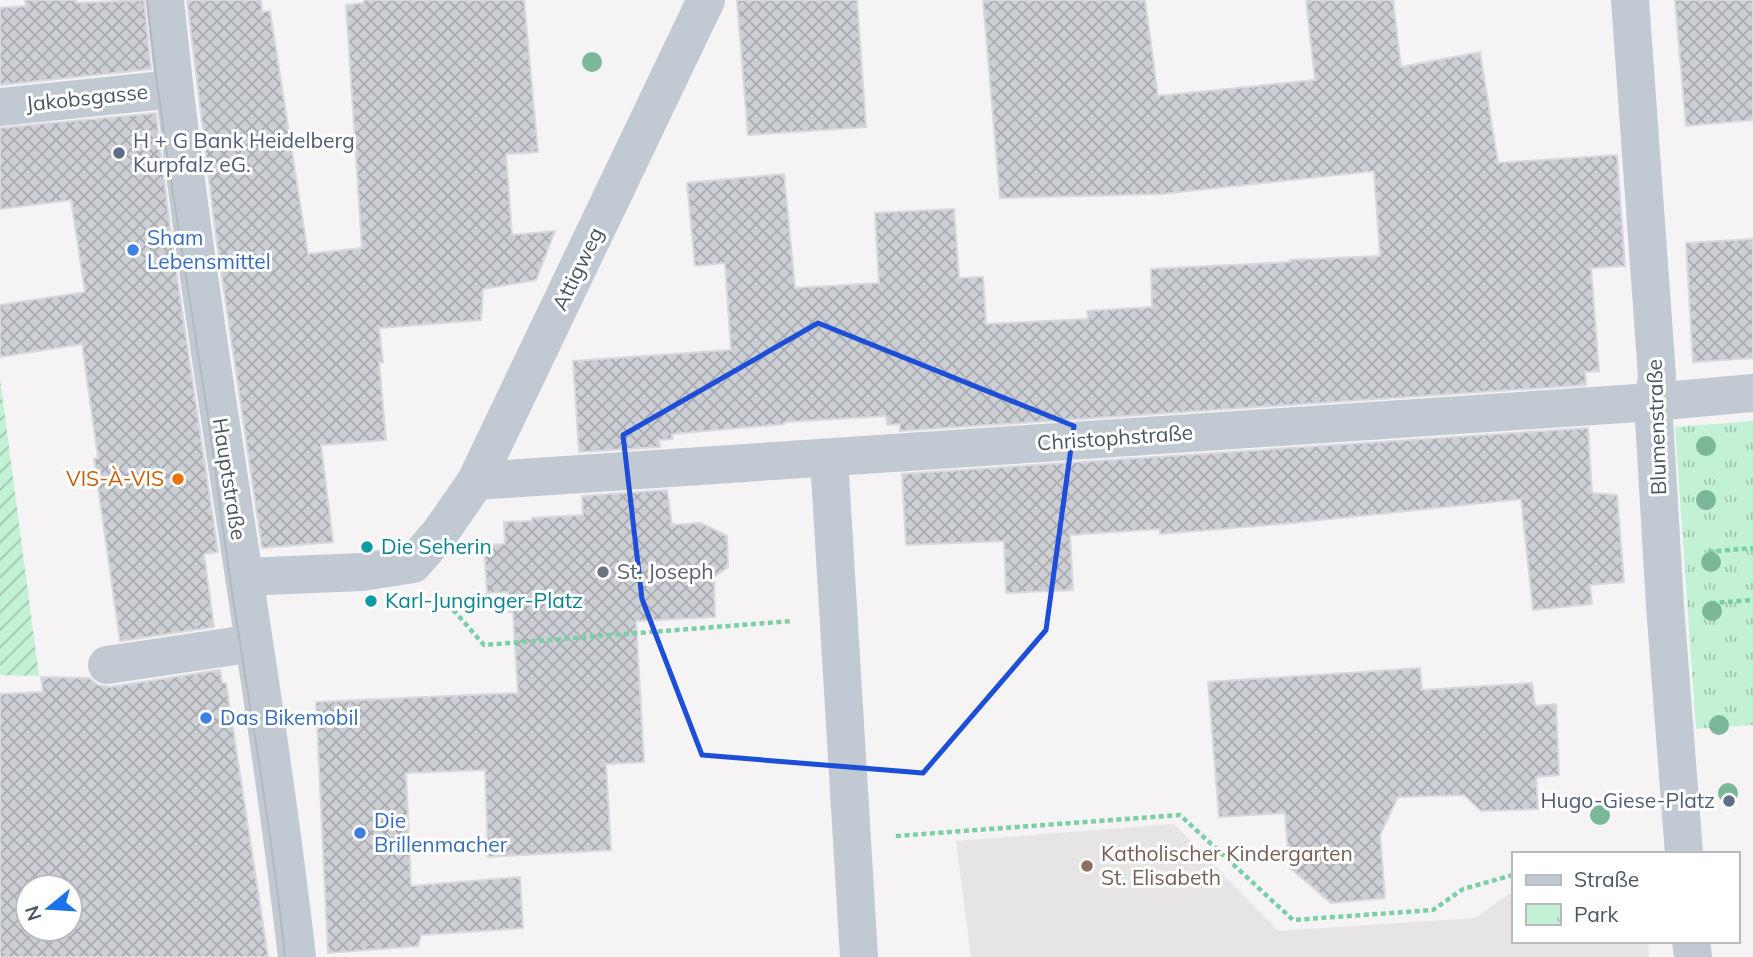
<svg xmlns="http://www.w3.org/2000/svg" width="1753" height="957" viewBox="0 0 1753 957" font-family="Mulish,sans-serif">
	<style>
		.education { fill: #e6e4e5 }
		.park { fill: url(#park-tufts) }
		.garden { fill: url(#garden-furrows) }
		.building { fill: url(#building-cross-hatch); stroke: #d7d9de; stroke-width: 2; fill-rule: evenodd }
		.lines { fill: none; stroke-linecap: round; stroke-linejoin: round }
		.path { stroke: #7ad0a6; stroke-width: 4.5; stroke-dasharray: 5 3.5; stroke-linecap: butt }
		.minor { stroke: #c1cad2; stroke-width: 38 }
		.tram { stroke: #b5b8bd; stroke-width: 2 }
		.tree { fill: #7bb799 }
		.marked { fill: none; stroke: #1d4ed8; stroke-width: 5; stroke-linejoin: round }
		.service-dot { fill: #5c6f8a; stroke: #fff; stroke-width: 2.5 }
		.shop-dot { fill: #3f7fe0; stroke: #fff; stroke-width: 2.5 }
		.food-dot { fill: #e8710a; stroke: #fff; stroke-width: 2.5 }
		.culture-dot { fill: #0f9aa8; stroke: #fff; stroke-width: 2.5 }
		.worship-dot { fill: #6b7280; stroke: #fff; stroke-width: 2.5 }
		.education-dot { fill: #8d6e63; stroke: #fff; stroke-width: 2.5 }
		.labels { text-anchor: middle; stroke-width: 6; stroke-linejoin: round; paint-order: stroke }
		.street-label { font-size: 21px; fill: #4a5661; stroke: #fff }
		.service-label { font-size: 21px; fill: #4e5e75; stroke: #fff; text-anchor: start }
		.shop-label { font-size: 21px; fill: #366cbe; stroke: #fff; text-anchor: start }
		.food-label { font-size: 21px; fill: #c56008; stroke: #fff; text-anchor: end }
		.culture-label { font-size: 21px; fill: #0d838f; stroke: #fff; text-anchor: start }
		.worship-label { font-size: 21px; fill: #5b616d; stroke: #fff; text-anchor: start }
		.education-label { font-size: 21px; fill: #785e54; stroke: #fff; text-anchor: start }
	</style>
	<defs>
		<pattern id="park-tufts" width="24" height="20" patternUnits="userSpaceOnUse" patternTransform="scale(1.75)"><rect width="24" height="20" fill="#c3f1d5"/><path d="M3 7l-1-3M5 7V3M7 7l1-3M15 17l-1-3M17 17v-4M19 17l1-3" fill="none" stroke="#a0c6b0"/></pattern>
		<pattern id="garden-furrows" width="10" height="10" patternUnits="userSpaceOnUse" patternTransform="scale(1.75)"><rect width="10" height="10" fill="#c3f1d5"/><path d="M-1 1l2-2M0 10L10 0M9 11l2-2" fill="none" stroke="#a0c6b0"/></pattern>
		<pattern id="building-cross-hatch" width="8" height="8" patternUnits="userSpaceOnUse" patternTransform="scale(1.75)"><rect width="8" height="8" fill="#cdcfd5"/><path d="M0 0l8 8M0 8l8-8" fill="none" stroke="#a8abb0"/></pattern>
	</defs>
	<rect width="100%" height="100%" fill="#f5f3f3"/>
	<path class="education" d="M1174,824L1278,931L1475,918L1513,891V941H1648L1649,957H971L956,841Z"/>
	<path class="park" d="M1753,421V725L1696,729L1675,427Z"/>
	<path class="garden" d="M0,379L39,676L0,675Z"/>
	<path class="building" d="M25,0H76V3L144,0L151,69L0,85V8L26,6Z
		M187,0H261L262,12L270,11L308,254L362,248L346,5L364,3V0H524L538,152L506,154L512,235L555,231L536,280L483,289L481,320L379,328L383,362H379L386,440L321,445L333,542L262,548L216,237Z
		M737,0H857L866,127L748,135Z
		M983,0H1145L1158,96L1315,80L1306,0H1393L1401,67L1480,52L1498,163L1617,155L1625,266L1591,268L1599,371L1585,372L1586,385L900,431V424L887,425L886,416L784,422V424L672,434V439L659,440L660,447L579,452L573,361L731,350L725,263L695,266L687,183L784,174L795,288L879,283L875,213L954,209L959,278L983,277L986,324L1088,319L1087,311L1152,307L1151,269L1291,262L1290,260L1380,256L1374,171L1161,194L1000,198Z
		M1675,0H1753V120L1686,126Z
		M156,113L172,243L218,552L204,554L214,627L120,641L94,459L98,458L82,344L0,357V305L85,292L71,200L0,209V128Z
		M1753,239V358L1693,362L1686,243Z
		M1588,428L1592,493L1617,495L1624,582L1590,585L1592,604L1533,610L1521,499L1292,523L1160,534V529L1070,535L1073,590L1006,593L1004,541L906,545L902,474Z
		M667,490L672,525L701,523L727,536L728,567L714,577L715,617L636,621L644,762L606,764L611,850L488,857L485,770L406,773L411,886L520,877L523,928L421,935L418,946L328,953L316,702L518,693L513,612H509L508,592L487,593L484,545L505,544L504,522L532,521V518L583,515L582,496Z
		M1420,668L1422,690L1532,683L1535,706L1556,704L1559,775L1536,777L1538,809L1481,811L1464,795L1398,797L1380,835L1385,898L1331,903L1289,867L1285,813L1219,817L1208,682Z
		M220,670L222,683H226L268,957H0V694L43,692L41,677L89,678L98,685L110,687ZM28,887H70V929H28Z"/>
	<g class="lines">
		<path class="path" d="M1708,552L1753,548
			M442,597L484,645L792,621
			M1711,603L1753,600
			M896,836L1180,815L1293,920L1433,910L1463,889L1513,875"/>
		<path class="minor" d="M165,0C197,321 260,637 297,957
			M1630,0L1657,376L1653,402L1665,606L1684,854
			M0,107L174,89
			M829,458L859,957
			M476,481L1653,402L1753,393
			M244,577L362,572L413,564L440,533L476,481L706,0
			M107,665L254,643
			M1691,941L1693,957"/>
		<path class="tram" d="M147,0C162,135 185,269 206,403C215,464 222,525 231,586C250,709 272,833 285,957"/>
	</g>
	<g class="tree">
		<circle cx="592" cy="62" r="10"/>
		<circle cx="1706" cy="446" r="10"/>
		<circle cx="1706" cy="500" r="10"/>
		<circle cx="1711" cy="562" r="10"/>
		<circle cx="1712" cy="611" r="10"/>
		<circle cx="1719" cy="725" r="10"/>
		<circle cx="1728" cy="793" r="10"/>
		<circle cx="1600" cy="815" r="10"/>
	</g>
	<path class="marked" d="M818,323L1074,426L1046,630L923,773L702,755L642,599L623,435Z"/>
	<g class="service-dot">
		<circle cx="119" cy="153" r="7"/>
		<circle cx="1729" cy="801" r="7"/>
	</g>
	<g class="shop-dot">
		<circle cx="133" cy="250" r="7"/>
		<circle cx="206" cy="718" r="7"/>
		<circle cx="360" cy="833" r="7"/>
	</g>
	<circle class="food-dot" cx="178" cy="479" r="7"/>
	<g class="culture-dot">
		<circle cx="367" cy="547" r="7"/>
		<circle cx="371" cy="601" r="7"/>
	</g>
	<circle class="worship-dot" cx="603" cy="572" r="7"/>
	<circle class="education-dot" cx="1087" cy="866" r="7"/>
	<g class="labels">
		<g class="street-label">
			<text transform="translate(87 98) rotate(-6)" y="7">Jakobsgasse</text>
			<text transform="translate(578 269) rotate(-64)" y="7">Attigweg</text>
			<text transform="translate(1657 427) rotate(-92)" y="7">Blumenstraße</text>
			<text transform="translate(1115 438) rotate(-4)" y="7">Christophstraße</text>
			<text transform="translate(229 479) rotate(81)" y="7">Hauptstraße</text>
		</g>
		<g class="service-label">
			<text x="133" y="148">H + G Bank Heidelberg<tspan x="133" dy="24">Kurpfalz eG.</tspan></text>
			<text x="1715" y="808" text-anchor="end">Hugo-Giese-Platz</text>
		</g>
		<g class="shop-label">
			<text x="147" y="245">Sham<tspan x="147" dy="24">Lebensmittel</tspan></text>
			<text x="220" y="725">Das Bikemobil</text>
			<text x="374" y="828">Die<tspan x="374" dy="24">Brillenmacher</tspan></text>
		</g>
		<g class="food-label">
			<text x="164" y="486">VIS-À-VIS</text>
		</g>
		<g class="culture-label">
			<text x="381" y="554">Die Seherin</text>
			<text x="385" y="608">Karl-Junginger-Platz</text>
		</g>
		<g class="worship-label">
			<text x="617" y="579">St. Joseph</text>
		</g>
		<g class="education-label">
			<text x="1101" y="861">Katholischer Kindergarten<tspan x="1101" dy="24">St. Elisabeth</tspan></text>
		</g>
	</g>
	<rect x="1512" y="852" width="228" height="91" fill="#ffffff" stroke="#b7bbc0" stroke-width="2"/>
	<rect x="1526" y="875" width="35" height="10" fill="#c1cad2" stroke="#b7bbc0" stroke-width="2"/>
	<text x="1574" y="887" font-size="21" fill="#4a5661">Straße</text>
	<rect x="1526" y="904" width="35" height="21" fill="url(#park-tufts)" stroke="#b7bbc0" stroke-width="2"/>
	<text x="1574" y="922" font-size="21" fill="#4a5661">Park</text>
	<g transform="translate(49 908) rotate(252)"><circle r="33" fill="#ffffff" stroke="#b7bbc0" stroke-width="2"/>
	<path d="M0-5L12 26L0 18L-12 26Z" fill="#1a73e8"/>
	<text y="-10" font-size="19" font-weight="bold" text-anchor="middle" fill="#4a5661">N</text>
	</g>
</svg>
